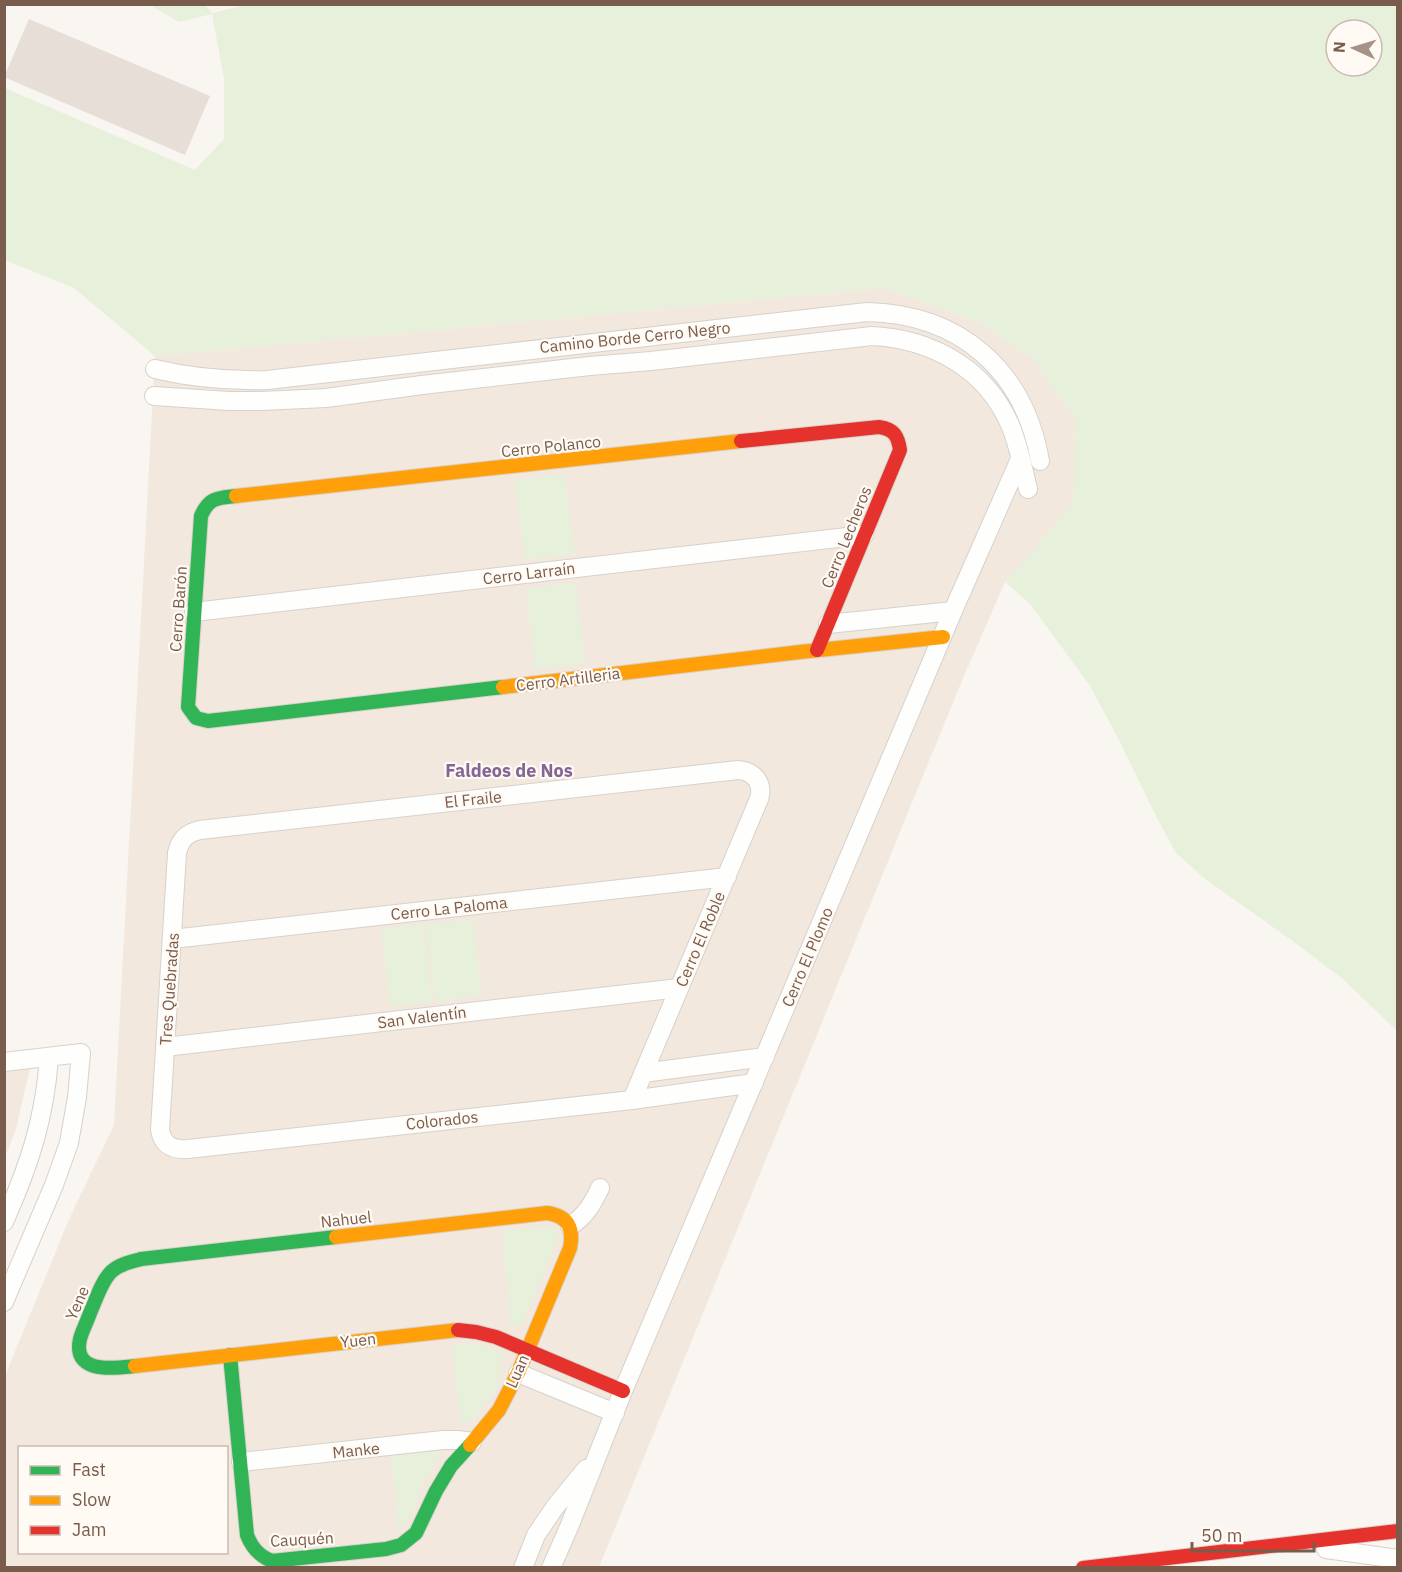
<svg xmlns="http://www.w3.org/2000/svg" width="1402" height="1572" viewBox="0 0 1402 1572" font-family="'IBM Plex Sans',sans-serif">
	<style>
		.residential { fill: #f2e8de; fill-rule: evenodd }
		.green { fill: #e7f0db; fill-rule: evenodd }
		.building { fill: #e6ded7 }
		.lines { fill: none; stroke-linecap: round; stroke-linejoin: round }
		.street-casing { stroke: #d7d1cb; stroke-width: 20 }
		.fast-casing { stroke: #d9d2cb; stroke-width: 16 }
		.slow-casing { stroke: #d9d2cb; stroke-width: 16 }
		.jam-casing { stroke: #d9d2cb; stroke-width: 16 }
		.street { stroke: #fefefd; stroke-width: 18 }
		.fast { stroke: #30b455; stroke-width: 14 }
		.slow { stroke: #ff9f0a; stroke-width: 14 }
		.jam { stroke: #e5322d; stroke-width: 14 }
		.labels { text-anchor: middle; stroke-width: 4.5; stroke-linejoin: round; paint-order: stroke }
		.street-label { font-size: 16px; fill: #7a5c4d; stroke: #fffaf3 }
		.neighbourhood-label { font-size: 18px; font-weight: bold; fill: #846695; stroke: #fffaf3 }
	</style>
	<rect width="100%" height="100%" fill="#f9f5f0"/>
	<path class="residential" d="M886,288L981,323L1034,359L1076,420L1074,504L1005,582L961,683L599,1567L5,1568V1376L70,1217L114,1125L155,356ZM20,1448H226V1552H20Z
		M34,1051L16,1129L5,1157V1055Z"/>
	<path class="green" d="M249,4L1397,5V1031L1344,980L1294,942L1204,878L1176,853L1157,818L1118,738L1090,686L1031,605L1005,582L1073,504L1076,420L1034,359L981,323L886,288L155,356L74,288L5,260V88L195,170L224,139V78L212,14L179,22L150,5H205L212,13ZM1336,30H1372V66H1336Z
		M565,474L575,554L524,560L515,480Z
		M576,583L585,663L535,669L526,589Z
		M473,919L482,995L435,1001L426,925Z
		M424,924L432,1002L390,1006L381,929Z
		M549,1227L556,1231L559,1236L524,1320L520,1325L511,1326L502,1231Z
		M469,1343L489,1347L503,1355L497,1388L476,1417L461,1425L452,1344Z
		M438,1450L441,1455C436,1463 429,1471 425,1479C416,1498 417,1516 398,1530L391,1454Z"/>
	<path class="building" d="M29,19L210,96L185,155L4,77Z"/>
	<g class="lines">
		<g class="street-casing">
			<path id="street" d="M155,369C192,378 229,381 267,380L867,312C960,314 1024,370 1040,461
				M154,396L229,401H261L326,398L422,385L590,366L651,361L872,336C932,339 987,369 1011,427C1019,447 1023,469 1028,489
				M194,612L864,535
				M828,624L953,611
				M172,939L727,877
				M165,1047L679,988
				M4,1062L81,1053L77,1097L69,1143L54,1185L4,1302
				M643,1073L765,1057
				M632,1100L759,799C764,783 754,771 738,770L200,830C186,833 180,840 177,853L160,1130C163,1146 173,1150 188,1149L632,1100L754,1083
				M4,1222C29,1166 45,1118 49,1057
				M570,1226C585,1217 593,1203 600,1188
				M518,1373L615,1413
				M241,1462L443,1440H458L472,1442
				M1326,1549L1398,1559
				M523,1568L536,1535L555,1507L586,1469
				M551,1568L569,1527L623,1391L953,611L1020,459"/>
		</g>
		<g class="fast-casing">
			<path id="fast" d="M236,496C218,498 209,497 201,516L188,707L196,718L208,721L503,687
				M230,1355L247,1535C252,1548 259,1556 272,1561L386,1549L401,1545L416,1533L436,1491L451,1466L470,1445
				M135,1366C115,1368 72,1375 80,1339C82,1331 87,1322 90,1313C96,1300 101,1282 111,1272C119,1264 131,1262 141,1259L336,1237"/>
		</g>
		<g class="slow-casing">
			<path id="slow" d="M236,496L741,441
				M503,687L800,652L943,637
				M336,1237L547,1213C568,1216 574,1228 570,1248L518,1373L499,1410L470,1445
				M135,1366L458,1330"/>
		</g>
		<g class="jam-casing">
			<path id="jam" d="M741,441L879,427C894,429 898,436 900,450L817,650
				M458,1330L476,1332L496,1337L623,1391
				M1083,1568L1398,1531"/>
		</g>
		<use href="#street" class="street"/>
		<use href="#fast" class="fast"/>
		<use href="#slow" class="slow"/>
		<use href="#jam" class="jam"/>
	</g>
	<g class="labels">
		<g class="street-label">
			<text transform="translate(635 337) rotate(-6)" y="6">Camino Borde Cerro Negro</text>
			<text transform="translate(551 446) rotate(-6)" y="6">Cerro Polanco</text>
			<text transform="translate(846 537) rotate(-68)" y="6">Cerro Lecheros</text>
			<text transform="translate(529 573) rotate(-7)" y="6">Cerro Larraín</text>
			<text transform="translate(178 609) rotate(-86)" y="6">Cerro Barón</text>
			<text transform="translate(568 679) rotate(-7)" y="6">Cerro Artilleria</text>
			<text transform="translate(473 799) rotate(-6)" y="6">El Fraile</text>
			<text transform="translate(449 908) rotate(-6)" y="6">Cerro La Paloma</text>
			<text transform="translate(700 939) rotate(-67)" y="6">Cerro El Roble</text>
			<text transform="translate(807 957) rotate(-67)" y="6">Cerro El Plomo</text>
			<text transform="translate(169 989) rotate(-86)" y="6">Tres Quebradas</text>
			<text transform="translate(422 1017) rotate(-7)" y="6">San Valentín</text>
			<text transform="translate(442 1120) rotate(-6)" y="6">Colorados</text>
			<text transform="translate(346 1219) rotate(-6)" y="6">Nahuel</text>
			<text transform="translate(77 1303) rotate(-67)" y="6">Yene</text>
			<text transform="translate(358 1340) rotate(-6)" y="6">Yuen</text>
			<text transform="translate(517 1371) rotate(-66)" y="6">Luan</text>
			<text transform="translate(356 1450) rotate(-6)" y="6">Manke</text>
			<text transform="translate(302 1539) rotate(-3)" y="6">Cauquén</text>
		</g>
		<g class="neighbourhood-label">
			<text x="509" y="777">Faldeos de Nos</text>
		</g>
	</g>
	<rect width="1402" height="1572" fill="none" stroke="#7a5c4d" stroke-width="12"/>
	<rect x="18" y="1446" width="210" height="108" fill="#fffaf3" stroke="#cabbb1" stroke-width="1.5"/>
	<rect x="30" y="1466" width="30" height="9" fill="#30b455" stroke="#cabbb1" stroke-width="1.5"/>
	<text x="72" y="1476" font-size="18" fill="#7a5c4d">Fast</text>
	<rect x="30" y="1496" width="30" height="9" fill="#ff9f0a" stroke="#cabbb1" stroke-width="1.5"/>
	<text x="72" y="1506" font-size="18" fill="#7a5c4d">Slow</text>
	<rect x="30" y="1526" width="30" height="9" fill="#e5322d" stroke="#cabbb1" stroke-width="1.5"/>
	<text x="72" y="1536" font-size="18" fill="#7a5c4d">Jam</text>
	<g transform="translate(1354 48) rotate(274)"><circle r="28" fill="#fffaf3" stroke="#cabbb1" stroke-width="1.5"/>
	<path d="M0-4.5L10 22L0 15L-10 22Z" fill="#a69286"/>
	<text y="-9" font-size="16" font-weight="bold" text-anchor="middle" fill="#7a5c4d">N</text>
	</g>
	<path d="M1192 1542v9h122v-9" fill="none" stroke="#7a5c4d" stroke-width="3"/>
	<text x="1201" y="1542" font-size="18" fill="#7a5c4d" stroke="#fffaf3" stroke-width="4.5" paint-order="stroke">50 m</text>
</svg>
